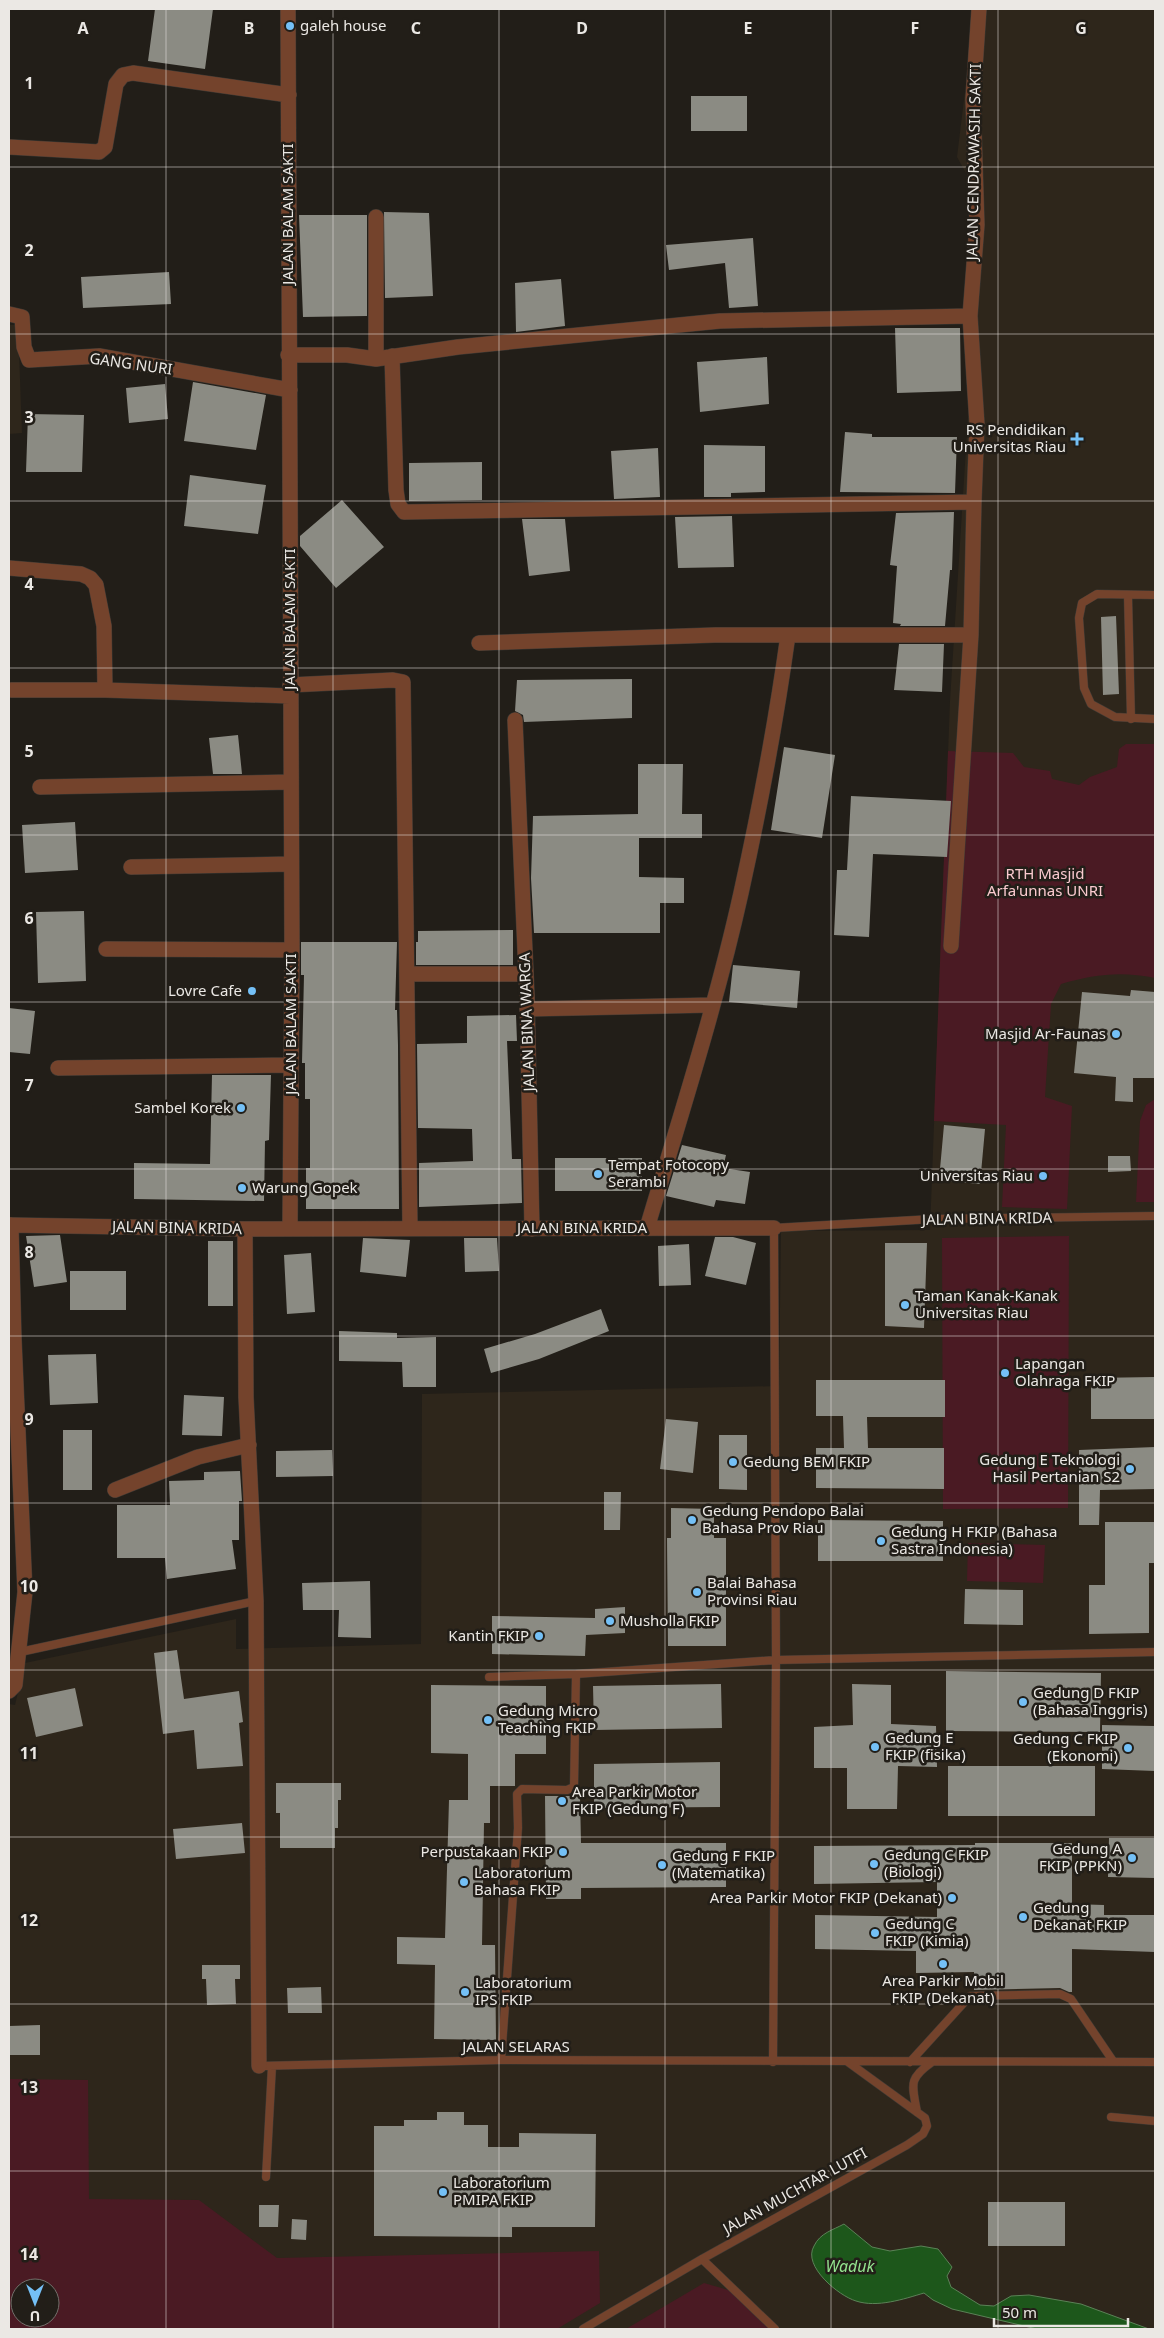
<svg xmlns="http://www.w3.org/2000/svg" width="1164" height="2338" viewBox="0 0 1164 2338" font-family="'Noto Sans',sans-serif">
	<style>
		.built { fill: #2e261b; fill-rule: evenodd }
		.green { fill: #4a1a23; fill-rule: evenodd }
		.water { fill: #1d571b; stroke: #5b8257 }
		.building { fill: #8b8b83 }
		.lines { fill: none; stroke-linecap: round; stroke-linejoin: round }
		.lane-casing { stroke: #3e3a35; stroke-width: 9 }
		.street-casing { stroke: #3e3a35; stroke-width: 16 }
		.lane { stroke: #74432c; stroke-width: 8 }
		.street { stroke: #74432c; stroke-width: 15 }
		.grid { fill: none; stroke: #ebe8e4; stroke-width: 1; stroke-opacity: 0.55 }
		.poi-dot { fill: #74c0f6; stroke: #221e18; stroke-width: 2 }
		.labels { text-anchor: middle; stroke-width: 5; stroke-linejoin: round; paint-order: stroke }
		.poi-label { font-size: 15px; fill: #ebe8e4; stroke: #221e18; text-anchor: start }
		.street-label { font-size: 15px; fill: #ebe8e4; stroke: #221e18 }
		.park-label { font-size: 15px; fill: #fbcacf; stroke: #221e18 }
		.water-label { font-size: 16px; font-style: italic; fill: #94e48f; stroke: #221e18 }
		.grid-label { font-size: 16px; text-anchor: middle; font-weight: bold; fill: #ebe8e4; stroke: #221e18; stroke-width: 5; stroke-linejoin: round; paint-order: stroke }
	</style>
	<rect width="100%" height="100%" fill="#221e18"/>
	<path class="built" d="M975,9H1155V2329H9V1704L15,1705L25,1663L236,1619V1649L421,1644L422,1394L779,1386L781,1231L930,1230L950,701L975,306L979,196L957,157ZM20,2288H50V2318H20Z
		M9,325H18L22,433L9,434Z"/>
	<path class="green" d="M1126,744H1155V978C1122,971 1094,974 1061,984L1051,1004L1045,1097L1072,1106L1067,1209L1002,1207L1006,1125L934,1121L948,751L1013,753L1024,767L1050,771L1052,779L1079,785L1090,777L1117,767L1119,749Z
		M1155,1099V1202H1136L1140,1121L1146,1105Z
		M1069,1236L1068,1508L943,1509L942,1238Z
		M968,1543L1045,1545L1043,1583L967,1581Z
		M9,2079L88,2080L89,2199L199,2200L277,2258L599,2251L600,2303L557,2329H9ZM20,2288H50V2318H20Z
		M704,2283L735,2292L773,2329H626Z"/>
	<path class="water" d="M844,2224L872,2247L890,2251L921,2246L938,2249L952,2267L947,2276L951,2287L980,2305L994,2306L1011,2296L1029,2295L1081,2304L1149,2329H1037L952,2309L933,2300L924,2293C904,2299 877,2308 856,2301C839,2296 802,2266 814,2246C820,2233 833,2230 844,2224Z"/>
	<path class="building" d="M155,9H213L205,69L148,61Z
		M691,96H747V131H691Z
		M384,212L429,213L433,296L385,298Z
		M299,215H367V316L303,317Z
		M753,238L758,306L729,308L725,263L669,270L666,245Z
		M169,272L171,304L83,308L81,277Z
		M561,279L565,326L516,332L515,283Z
		M895,328H960L961,391L897,393Z
		M767,357L769,404L700,412L697,362Z
		M193,382L266,395L256,450L184,441Z
		M165,384L168,419L129,423L126,388Z
		M28,414L84,415L82,472H26Z
		M845,432L872,434V437H957L955,493L840,492Z
		M704,445L765,446V492L731,493V497H704Z
		M658,448L660,497L614,499L611,451Z
		M482,462V500L409,501V463Z
		M190,475L266,485L258,534L184,526Z
		M342,500L384,547L336,588L300,546V536Z
		M954,512L952,570H950L945,626H900L901,624L893,623L897,566L890,565L896,513Z
		M732,516L734,567L678,568L675,517Z
		M522,519H565L570,571L529,576Z
		M1116,616L1119,694L1103,695L1101,617Z
		M899,644H944L942,692L894,690Z
		M632,679V718L524,722L523,715L515,711L517,680Z
		M238,735L242,774H213L209,738Z
		M784,747L835,755L822,838L771,830Z
		M638,764H683L682,814H702V838H639V877L684,878V903H660V933H534L531,878L533,816L638,814Z
		M851,796L951,801L947,857L873,854L869,937L834,935L837,870H847Z
		M75,822L78,870L25,873L22,825Z
		M84,911L86,981L38,983L36,912Z
		M513,930V965H416V942H418V931Z
		M301,942H397L395,1010H397L398,1045L399,1209H306V1168H310V1099H305V1063H302L304,975H301Z
		M733,965L800,971L797,1008L729,1002Z
		M1131,990L1155,992V1078H1133V1102L1115,1101L1116,1077L1074,1073L1082,992L1130,996Z
		M9,1008L35,1011L30,1054L9,1052Z
		M516,1015L517,1041H507L512,1159H521L522,1203L419,1207V1163L473,1161L472,1129L418,1128L417,1044L467,1043V1016Z
		M212,1075H271L269,1140L265,1141L264,1201L134,1199V1163L210,1164Z
		M944,1125L985,1129L980,1184L939,1180Z
		M682,1145L726,1155L723,1168L750,1172L745,1204L716,1200L714,1207L666,1196Z
		M1108,1156H1130L1131,1171L1108,1172Z
		M555,1158H642V1191H555Z
		M60,1235L67,1282L34,1287L26,1236Z
		M715,1237H733L756,1243L746,1285L705,1276Z
		M363,1238L410,1240L406,1277L360,1272Z
		M464,1238H497L499,1271L465,1272Z
		M208,1241H233V1306H208Z
		M885,1243H927L924,1328L885,1326Z
		M689,1244L691,1285L659,1286L658,1246Z
		M311,1253L315,1312L287,1314L284,1255Z
		M70,1271H126V1310H70Z
		M601,1309L609,1331L539,1359L491,1373L484,1349L535,1334Z
		M339,1331L397,1333V1338L436,1337V1387H403L402,1362L339,1361Z
		M96,1354L98,1403L50,1405L48,1355Z
		M1155,1377V1419H1091V1378Z
		M816,1380H945V1417H867L868,1448H944V1489L816,1488V1448H844L843,1416H816Z
		M184,1395L224,1397L222,1436L182,1435Z
		M666,1419L698,1422L693,1473L660,1469Z
		M63,1430H92V1490H63Z
		M719,1435H747V1490L719,1489Z
		M1155,1447V1489L1100,1490L1099,1525H1079V1450Z
		M332,1450L333,1476L276,1477V1451Z
		M240,1471L242,1501H239V1540H232L236,1569L167,1579L165,1558H117V1505H170L169,1481L204,1480V1472Z
		M604,1492H621L620,1530H604Z
		M671,1508L714,1509V1538H726V1646H668L667,1538H671Z
		M818,1520L943,1521V1561H818Z
		M1105,1522H1155V1563H1149V1633L1089,1634V1585H1105Z
		M370,1581L371,1638L338,1637L339,1610H303L302,1583Z
		M965,1589L1023,1590V1625L964,1624Z
		M625,1607V1633L586,1635L585,1656L492,1654V1616L595,1618V1609Z
		M177,1650L184,1699L239,1691L243,1722L239,1723L243,1766L197,1769L194,1730L163,1734L154,1653Z
		M946,1671L1101,1673L1100,1732L946,1731Z
		M721,1684L722,1728L594,1730L593,1686Z
		M852,1684L891,1685V1724L936,1726L937,1767L898,1766L897,1809H847V1768H814V1727L853,1725Z
		M431,1685L546,1686V1754H515V1786H490V1823H484L482,1945H495L496,2040L434,2039L435,1965L397,1964V1937L445,1938L449,1800H468V1754L431,1753Z
		M75,1688L83,1726L36,1737L27,1698Z
		M1102,1725L1155,1726V1771L1102,1769Z
		M720,1762V1807L594,1808V1764Z
		M948,1766H1095V1816H948Z
		M276,1783H341V1800H338V1828H335V1848H280V1813H276Z
		M545,1796H580L581,1843H726V1887L581,1888V1899H546Z
		M242,1823L245,1853L176,1859L173,1829Z
		M1109,1838H1155V1878L1108,1877Z
		M975,1843H1072V1904L1104,1905V1915H1155V1952L1072,1949V1992H1069L1060,1988L974,1990V1972L916,1973V1951L815,1949V1915L937,1917V1882L814,1884V1846L975,1845Z
		M202,1965H240V1979H235L236,2004L207,2005L206,1979H202Z
		M321,1987L322,2013H288L287,1988Z
		M40,2025V2055H9V2026Z
		M437,2112H464V2125H488V2147H519V2133L596,2134L595,2227H512V2237L374,2236V2126H404V2120H437Z
		M988,2202H1065V2246H988Z
		M259,2205H279L278,2227H259Z
		M292,2219L307,2220L306,2240L291,2239Z"/>
	<g class="lines">
		<g class="lane-casing">
			<path id="lane" d="M1155,595L1097,594L1082,603L1079,618L1084,688L1091,704L1115,717L1155,719
				M1128,596L1131,719
				M20,1652L256,1601
				M489,1677L576,1674L776,1660L1155,1652
				M501,2060L518,1828L517,1794L522,1789L567,1790L574,1787L576,1674
				M773,2062L776,1660L774,1228L933,1219L1155,1216
				M910,2062L970,1996L1060,1994L1071,1999L1113,2061
				M259,2066L501,2060L1155,2062
				M917,2112C912,2084 908,2079 932,2062
				M1111,2117L1155,2121
				M266,2177L272,2066
				M702,2259L775,2329
				M583,2329L702,2259L907,2145L923,2134L927,2126L925,2118L848,2062"/>
		</g>
		<g class="street-casing">
			<path id="street" d="M288,9L292,950L290,1229
				M9,147L99,152L105,147L116,84L123,75L133,73L289,95
				M376,217V359
				M9,314L22,317L24,347L29,360L99,356L290,390
				M288,355H347L376,359L458,347L720,321L970,316
				M392,356L396,490L398,504L404,512L974,502L971,635L951,946
				M974,502L977,424L970,316L977,225L973,99L979,9
				M9,568L81,574L90,578L96,585L104,626L105,690L290,696
				M479,643L715,635H971
				M290,685L393,680L403,682L410,1228
				M11,690H105
				M515,720L527,997L532,1229
				M40,787L291,782
				M131,867L291,864
				M106,949L292,950
				M407,974H526
				M527,1009L712,1005
				M58,1068L291,1065
				M9,1225L245,1229L774,1228
				M647,1228C680,1117 716,1006 741,893C760,807 776,722 788,635
				M245,1229L246,1397L256,1601L259,2066
				M115,1490L198,1457L249,1445
				M9,1691L15,1685L25,1592L14,1339L11,1225"/>
		</g>
		<use href="#lane" class="lane"/>
		<use href="#street" class="street"/>
	</g>
	<path class="grid" d="M166,9V2329M333,9V2329M499,9V2329M665,9V2329M831,9V2329M998,9V2329M9,167H1155M9,334H1155M9,501H1155M9,668H1155M9,835H1155M9,1002H1155M9,1169H1155M9,1336H1155M9,1503H1155M9,1670H1155M9,1837H1155M9,2004H1155M9,2171H1155"/>
	<g class="poi-dot">
		<circle cx="290" cy="26" r="5"/>
		<path d="M1074.5 431.5h5v5h5v5h-5v5h-5v-5h-5v-5h5z"/>
		<circle cx="252" cy="991" r="5"/>
		<circle cx="1116" cy="1034" r="5"/>
		<circle cx="241" cy="1108" r="5"/>
		<circle cx="598" cy="1174" r="5"/>
		<circle cx="1043" cy="1176" r="5"/>
		<circle cx="242" cy="1188" r="5"/>
		<circle cx="905" cy="1305" r="5"/>
		<circle cx="1005" cy="1373" r="5"/>
		<circle cx="733" cy="1462" r="5"/>
		<circle cx="1130" cy="1469" r="5"/>
		<circle cx="692" cy="1520" r="5"/>
		<circle cx="881" cy="1541" r="5"/>
		<circle cx="697" cy="1592" r="5"/>
		<circle cx="610" cy="1621" r="5"/>
		<circle cx="539" cy="1636" r="5"/>
		<circle cx="1023" cy="1702" r="5"/>
		<circle cx="488" cy="1720" r="5"/>
		<circle cx="875" cy="1747" r="5"/>
		<circle cx="1128" cy="1748" r="5"/>
		<circle cx="562" cy="1801" r="5"/>
		<circle cx="563" cy="1852" r="5"/>
		<circle cx="1132" cy="1858" r="5"/>
		<circle cx="874" cy="1864" r="5"/>
		<circle cx="662" cy="1865" r="5"/>
		<circle cx="464" cy="1882" r="5"/>
		<circle cx="952" cy="1898" r="5"/>
		<circle cx="1023" cy="1917" r="5"/>
		<circle cx="875" cy="1933" r="5"/>
		<circle cx="943" cy="1964" r="5"/>
		<circle cx="465" cy="1992" r="5"/>
		<circle cx="443" cy="2192" r="5"/>
	</g>
	<g class="labels">
		<g class="poi-label">
			<text x="300" y="31">galeh house</text>
			<text x="1066" y="435" text-anchor="end">RS Pendidikan<tspan x="1066" dy="17">Universitas Riau</tspan></text>
			<text x="242" y="996" text-anchor="end">Lovre Cafe</text>
			<text x="1106" y="1039" text-anchor="end">Masjid Ar-Faunas</text>
			<text x="231" y="1113" text-anchor="end">Sambel Korek</text>
			<text x="608" y="1170">Tempat Fotocopy<tspan x="608" dy="17">Serambi</tspan></text>
			<text x="1033" y="1181" text-anchor="end">Universitas Riau</text>
			<text x="252" y="1193">Warung Gopek</text>
			<text x="915" y="1301">Taman Kanak-Kanak<tspan x="915" dy="17">Universitas Riau</tspan></text>
			<text x="1015" y="1369">Lapangan<tspan x="1015" dy="17">Olahraga FKIP</tspan></text>
			<text x="1120" y="1465" text-anchor="end">Gedung E Teknologi<tspan x="1120" dy="17">Hasil Pertanian S2</tspan></text>
			<text x="743" y="1467">Gedung BEM FKIP</text>
			<text x="702" y="1516">Gedung Pendopo Balai<tspan x="702" dy="17">Bahasa Prov Riau</tspan></text>
			<text x="891" y="1537">Gedung H FKIP (Bahasa<tspan x="891" dy="17">Sastra Indonesia)</tspan></text>
			<text x="707" y="1588">Balai Bahasa<tspan x="707" dy="17">Provinsi Riau</tspan></text>
			<text x="620" y="1626">Musholla FKIP</text>
			<text x="529" y="1641" text-anchor="end">Kantin FKIP</text>
			<text x="1033" y="1698">Gedung D FKIP<tspan x="1033" dy="17">(Bahasa Inggris)</tspan></text>
			<text x="498" y="1716">Gedung Micro<tspan x="498" dy="17">Teaching FKIP</tspan></text>
			<text x="885" y="1743">Gedung E<tspan x="885" dy="17">FKIP (fisika)</tspan></text>
			<text x="1118" y="1744" text-anchor="end">Gedung C FKIP<tspan x="1118" dy="17">(Ekonomi)</tspan></text>
			<text x="572" y="1797">Area Parkir Motor<tspan x="572" dy="17">FKIP (Gedung F)</tspan></text>
			<text x="1122" y="1854" text-anchor="end">Gedung A<tspan x="1122" dy="17">FKIP (PPKN)</tspan></text>
			<text x="553" y="1857" text-anchor="end">Perpustakaan FKIP</text>
			<text x="884" y="1860">Gedung C FKIP<tspan x="884" dy="17">(Biologi)</tspan></text>
			<text x="672" y="1861">Gedung F FKIP<tspan x="672" dy="17">(Matematika)</tspan></text>
			<text x="474" y="1878">Laboratorium<tspan x="474" dy="17">Bahasa FKIP</tspan></text>
			<text x="942" y="1903" text-anchor="end">Area Parkir Motor FKIP (Dekanat)</text>
			<text x="1033" y="1913">Gedung<tspan x="1033" dy="17">Dekanat FKIP</tspan></text>
			<text x="885" y="1929">Gedung C<tspan x="885" dy="17">FKIP (Kimia)</tspan></text>
			<text x="943" y="1986" text-anchor="middle">Area Parkir Mobil<tspan x="943" dy="17">FKIP (Dekanat)</tspan></text>
			<text x="475" y="1988">Laboratorium<tspan x="475" dy="17">IPS FKIP</tspan></text>
			<text x="453" y="2188">Laboratorium<tspan x="453" dy="17">PMIPA FKIP</tspan></text>
		</g>
		<g class="street-label">
			<text transform="translate(974 162) rotate(-89)" y="5">JALAN CENDRAWASIH SAKTI</text>
			<text transform="translate(288 214) rotate(-90)" y="5">JALAN BALAM SAKTI</text>
			<text transform="translate(131 364) rotate(8)" y="5">GANG NURI</text>
			<text transform="translate(290 619) rotate(-90)" y="5">JALAN BALAM SAKTI</text>
			<text transform="translate(527 1022) rotate(-92)" y="5">JALAN BINA WARGA</text>
			<text transform="translate(291 1024) rotate(-90)" y="5">JALAN BALAM SAKTI</text>
			<text transform="translate(987 1219) rotate(-1)" y="5">JALAN BINA KRIDA</text>
			<text transform="translate(177 1228) rotate(1)" y="5">JALAN BINA KRIDA</text>
			<text x="582" y="1233">JALAN BINA KRIDA</text>
			<text x="516" y="2052">JALAN SELARAS</text>
			<text transform="translate(795 2191) rotate(-29)" y="5">JALAN MUCHTAR LUTFI</text>
		</g>
		<g class="park-label">
			<text x="1045" y="879">RTH Masjid<tspan x="1045" dy="17">Arfa'unnas UNRI</tspan></text>
		</g>
		<g class="water-label">
			<text x="850" y="2272">Waduk</text>
		</g>
	</g>
	<g class="grid-label">
		<text x="83" y="34">A</text>
		<text x="249" y="34">B</text>
		<text x="416" y="34">C</text>
		<text x="582" y="34">D</text>
		<text x="748" y="34">E</text>
		<text x="915" y="34">F</text>
		<text x="1081" y="34">G</text>
		<text x="29" y="89">1</text>
		<text x="29" y="256">2</text>
		<text x="29" y="423">3</text>
		<text x="29" y="590">4</text>
		<text x="29" y="757">5</text>
		<text x="29" y="924">6</text>
		<text x="29" y="1091">7</text>
		<text x="29" y="1258">8</text>
		<text x="29" y="1425">9</text>
		<text x="29" y="1592">10</text>
		<text x="29" y="1759">11</text>
		<text x="29" y="1926">12</text>
		<text x="29" y="2093">13</text>
		<text x="29" y="2260">14</text>
	</g>
	<rect width="1164" height="2338" fill="none" stroke="#ebe8e4" stroke-width="20"/>
	<g transform="translate(35 2303) rotate(180)"><circle r="24" fill="#221e18" stroke="#726f6a"/>
	<path d="M0-4L9 19L0 12L-9 19Z" fill="#74c0f6"/>
	<text y="-8" font-size="14" font-weight="bold" text-anchor="middle" fill="#ebe8e4">U</text>
	</g>
	<path d="M994 2318v8h134v-8" fill="none" stroke="#ebe8e4" stroke-width="2.5"/>
	<text x="1002" y="2318" font-size="15" fill="#ebe8e4" stroke="#221e18" stroke-width="4" paint-order="stroke">50 m</text>
</svg>
